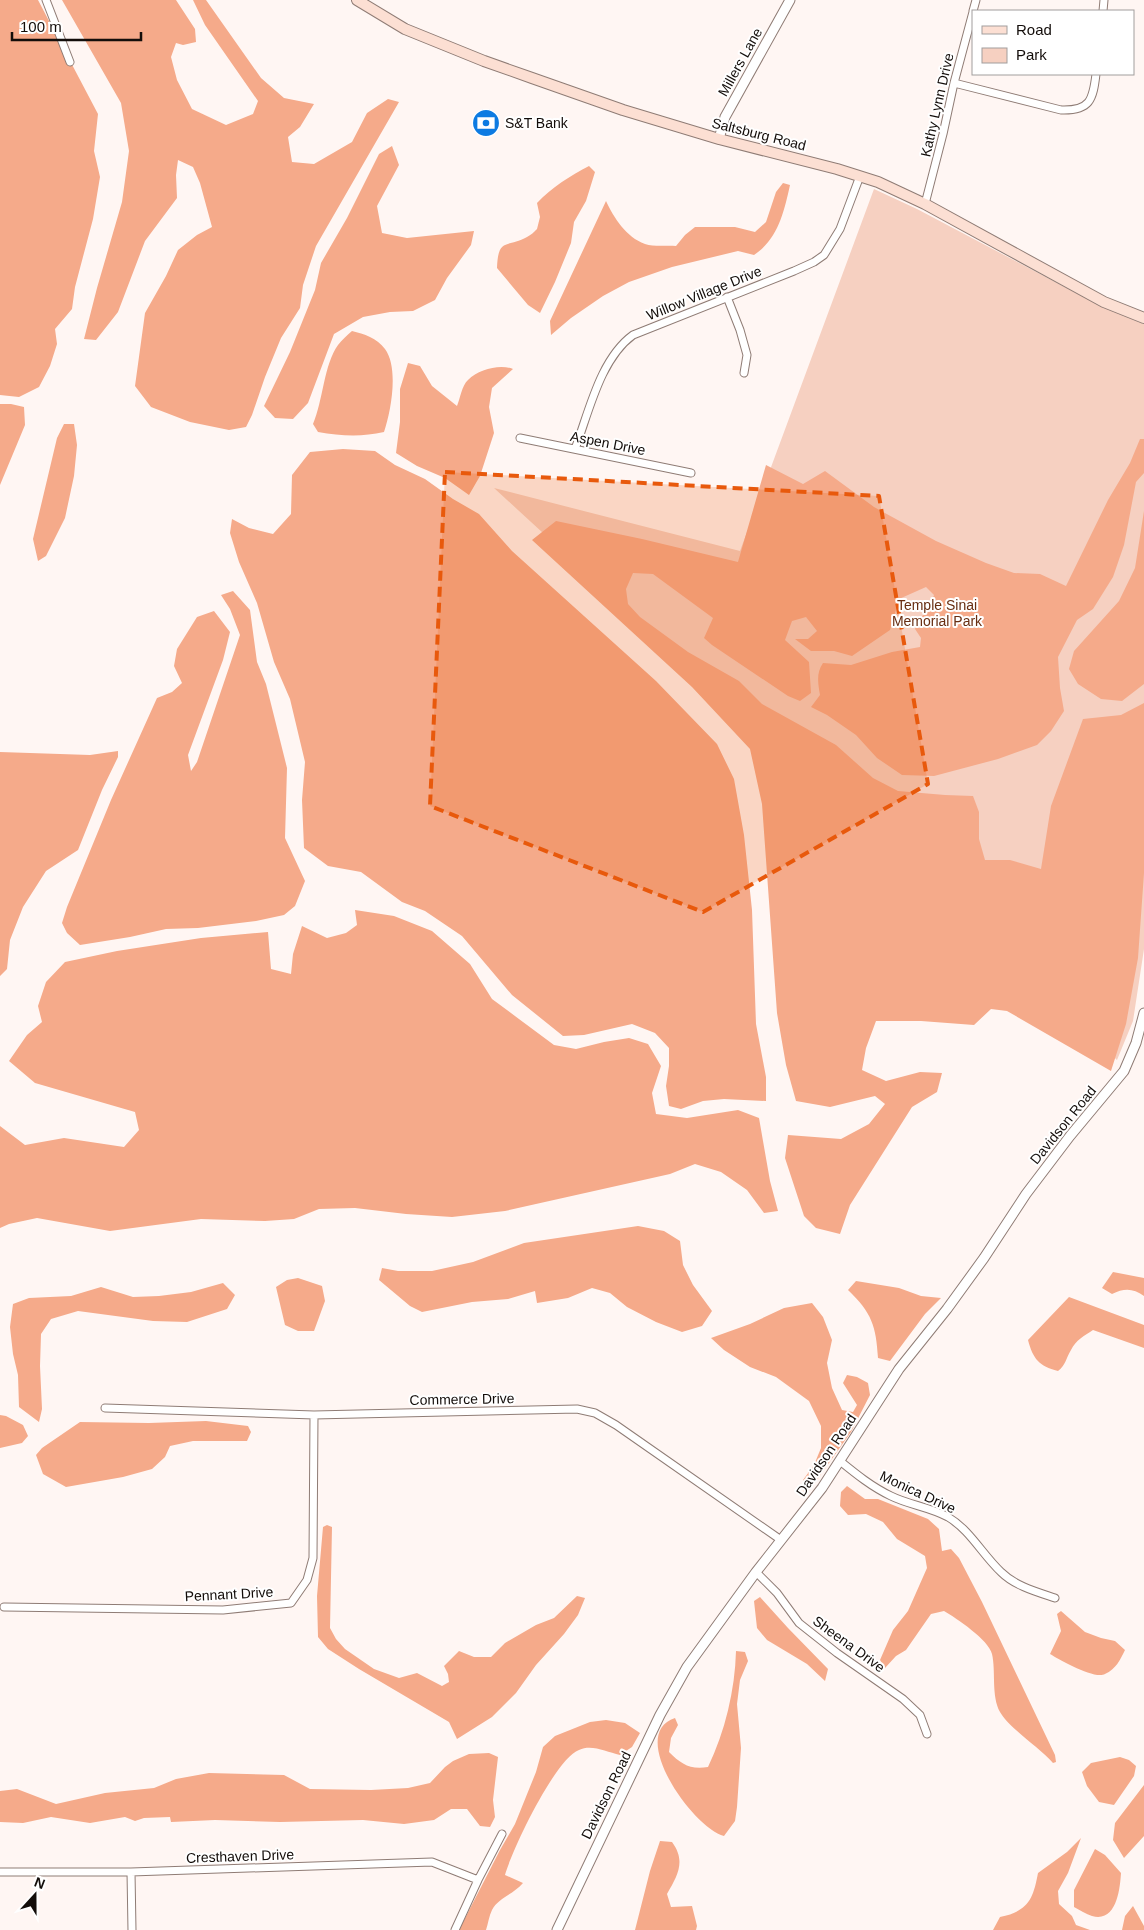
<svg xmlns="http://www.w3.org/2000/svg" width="1144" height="1930" viewBox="0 0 1144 1930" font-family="Helvetica,sans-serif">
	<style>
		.green { fill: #f6d0c1 }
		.forest { fill: #f5aa8a }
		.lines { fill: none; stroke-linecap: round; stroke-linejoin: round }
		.minor-casing { stroke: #8f7c75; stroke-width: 9 }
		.tertiary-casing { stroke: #8f7c75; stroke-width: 11 }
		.secondary-casing { stroke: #8f7c75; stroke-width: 12 }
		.minor { stroke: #fff; stroke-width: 7 }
		.tertiary { stroke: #fff; stroke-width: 9 }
		.secondary { stroke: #fcdfd3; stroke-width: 10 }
		.marked { fill: #e8590c; fill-opacity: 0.2; stroke: #e8590c; stroke-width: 4; stroke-dasharray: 10 6; stroke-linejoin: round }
		.labels { text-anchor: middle; stroke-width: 4; stroke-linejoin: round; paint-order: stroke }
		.street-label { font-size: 14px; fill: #130d0a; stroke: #fff }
		.poi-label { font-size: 14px; fill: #130d0a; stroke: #fff; text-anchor: start }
		.park-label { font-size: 14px; fill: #682e12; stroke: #fff }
	</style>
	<rect width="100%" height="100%" fill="#fff6f3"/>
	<path class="green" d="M874,189L917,209L1095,303L1144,324V949L1133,1021L1117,1060L494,488L740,551Z"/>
	<path class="forest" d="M0,0H38L98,114L94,151L100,177L93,219L75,287L72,309L55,329L57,344L50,366L39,387L19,397L0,395Z
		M62,0H176L195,29L196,42L183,45L176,43L171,57L177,80L192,109L226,125L253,114L258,101L205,25L193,0H206L261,78L284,98L314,104L300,127L288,137L292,162L314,164L352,142L367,113L388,99L399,102L316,246L303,285L300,308L281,338L265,377L252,415L246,427L229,430L190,422L151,407L135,386L145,313L166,276L178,250L197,235L212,227L200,183L193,167L178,160L176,175L177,198L145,241L118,312L96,340L84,339L97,288L122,202L129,151L121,103Z
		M392,146L399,165L377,206L382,233L407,238L474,231L471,245L447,278L435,300L413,311L390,312L363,317L334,334L308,403L293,419L275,418L264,406L290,352L315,290L321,263L347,218L379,154Z
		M589,166L595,172L586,201L574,222L571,243L555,282L540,313L528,305L497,268C498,237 507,248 527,237C531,235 534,232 537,229L540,217L537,203C552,187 570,176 589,166Z
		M783,183L790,185C784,212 778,239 754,255L738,251L672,267L629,282L603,296L571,318L551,335L550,321L606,201C614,218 626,237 645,244C654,247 667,245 676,246L685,235L695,227H735L755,232L766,222L776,192Z
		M352,331C364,334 377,338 385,349C399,368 391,411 384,432C362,437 341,436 318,432L313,424C323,401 324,364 338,345C342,340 347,335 352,331Z
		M408,363L420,366L432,386L457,406C460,399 462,385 468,380C479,369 500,364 513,369L492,388L489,407L494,433L480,476L469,495L445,478L417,466L396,453L400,422V389Z
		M0,404H11L24,407L25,425L0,485Z
		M64,424H74L77,445L74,476L65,518L46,556L38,561L33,539L57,438Z
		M1140,439H1144V473L1136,482L1124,545L1113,577L1093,609L1077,620L1058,657L1060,688L1064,711L1051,731L1037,745L998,759L934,776L902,775L877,758L856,735L827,715L811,707L820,695C818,683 816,673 823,663L851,665L892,652L920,647L921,638L915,629L916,624L930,606L934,595L926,587L899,599L890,630L852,656L834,651H811L795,639H808L817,631L806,617L792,621L785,640L809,662L811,693L800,701L788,696L712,645L704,638L713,618L653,574L633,573L626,589L628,604L640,617L688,652L739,681L762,704L836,745L873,778L898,791L945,795L973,796L979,812V839L985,860H1010L1041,869L1051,806L1083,719L1121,715L1144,703V873L1138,958L1126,1024L1111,1071L1007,1011L991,1009L974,1025L921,1021H876L866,1048L862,1070L886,1081L920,1072L942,1073L937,1092L912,1107L850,1205L840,1234L816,1228L804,1216L785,1158L788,1135L841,1139L869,1124L885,1104L875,1096L830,1107L796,1101L786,1065L777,1013L762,804L750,749L692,687L532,540L556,521L642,539L738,562L766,465L803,484L825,471L874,507L936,541L986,563L1014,573L1040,574L1066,586L1108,500L1130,463Z
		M343,449L375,451L395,465L425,479L453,499L479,514L512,551L656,681L717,744L734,779L744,835L752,910L756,1024L766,1077V1101L724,1099L703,1101L681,1109L669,1106L666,1086L669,1066V1048L655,1033L632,1024L584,1035L563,1036L512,995L462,936L425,911L402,902L361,872L328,866L304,848L302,800L305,762L290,699L274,662L257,603L239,562L230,533L232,519L249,528L273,534L291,514L292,475L310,452Z
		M1144,511V684L1122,701L1101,699L1078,684L1069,669L1074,651L1119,601L1135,568Z
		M233,591L250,610L257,662L266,684L287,768L285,838L305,881L295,906L284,915L256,921L198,928L166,929L130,937L80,945L67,933L62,923L67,907L111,800L157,698L172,692L182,683L174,666L177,649L197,617L214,611L230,632L223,660L188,755L191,771L197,762L240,635L230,609L221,595Z
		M118,751V757L102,790L78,850L46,871L23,907L10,940L7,969L0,976V752L90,755Z
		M355,910L394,916L432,931L470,964L492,999L554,1045L576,1049L604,1042L629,1038L648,1044L661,1066L652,1093L656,1114L687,1118L738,1110L759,1118L770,1181L778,1211L764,1213L747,1190L721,1172L695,1164L670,1174L505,1211L452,1217L406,1214L355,1208L319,1209L294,1219L265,1221L201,1219L110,1231L37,1218L9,1224L0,1228V1126L25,1145L64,1138L124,1147L139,1130L135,1112L35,1083L9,1061L27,1035L42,1022L38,1006L46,982L65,962L117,951L201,938L268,932L271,969L291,974L293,954L302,926L327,938L346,933L357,925Z
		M638,1226L664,1231L680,1241L683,1265L693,1285L712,1311L702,1326L682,1332L656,1322L627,1307L610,1293L592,1288L568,1298L537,1303L535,1291L508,1299L472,1302L422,1312L410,1306L379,1280L382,1268L398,1271H432L473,1262L524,1243Z
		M1113,1272L1144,1278V1296C1133,1288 1124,1288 1112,1294L1102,1288Z
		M298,1278L322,1286L325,1301L314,1331H298L285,1325L276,1287L287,1280Z
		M856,1281L899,1288L921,1296L941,1298L925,1314L890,1361L878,1358C876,1326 872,1313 848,1290Z
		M223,1283L235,1295L227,1309L187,1322L153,1321L78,1311L51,1319L41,1334L40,1366L42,1409L39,1422L19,1407L18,1375L13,1354L10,1327L13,1304L29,1298L71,1296L101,1287L133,1297L159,1296L191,1292Z
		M1069,1297L1144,1325V1348L1093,1330C1084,1336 1076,1340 1071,1350C1066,1358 1066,1365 1058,1371C1039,1366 1033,1359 1028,1340Z
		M812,1303L823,1317L832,1340L827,1363L832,1388L842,1410L853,1412L857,1405L843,1383L847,1375L857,1377L868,1383L870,1395L851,1432L812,1487L804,1495L803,1480L814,1465L821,1448V1426L809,1401L776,1377L750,1367L724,1350L711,1338L750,1324L784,1308Z
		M0,1415L6,1416L23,1425L28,1436L22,1443L0,1448Z
		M206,1421L248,1426L251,1432L247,1441H193L170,1446L165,1457L152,1469L123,1477L66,1487L43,1474L36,1455L42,1448L80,1422L149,1423Z
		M847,1486L865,1499H878L928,1519L939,1529L942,1551L951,1549L959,1558L982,1602L1055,1755L1056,1762L1053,1763C1039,1747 1009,1728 1000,1712C991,1696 996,1671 992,1654C989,1640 956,1618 944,1611L931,1614L906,1650L896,1656L885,1668L880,1660L893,1630L908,1611L927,1568L925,1556L897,1539L883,1522L866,1514L848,1515L840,1506L841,1492Z
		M327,1525L332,1527L330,1628L336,1639L345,1649L374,1669L399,1678L417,1673L442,1686L449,1682L448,1674L444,1666L459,1651L474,1657H491L505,1643L536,1625L554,1618L577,1596L585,1598L578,1615L564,1634L536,1665L516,1693L492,1717L457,1739L449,1722L359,1669L328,1649L318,1637L317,1596L323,1527Z
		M760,1597L788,1628L828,1669L825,1681L807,1664L767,1640L757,1628L754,1601Z
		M1061,1611L1085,1632L1101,1638L1115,1641L1125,1650C1120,1660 1116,1669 1105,1674C1095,1680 1060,1660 1050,1654L1061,1631L1057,1614Z
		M736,1651L745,1652L748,1661L740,1680L737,1704L741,1748L737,1807L735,1821L724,1836C693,1828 626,1734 675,1718L678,1725L671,1738L669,1752C681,1764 690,1770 708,1767C725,1732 735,1690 736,1651Z
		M606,1720L625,1723L640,1733L632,1747L620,1755C606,1752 592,1744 579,1750C555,1759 512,1850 505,1875L523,1883C514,1894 498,1898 492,1910C489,1916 488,1924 486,1930H459L500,1850L515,1824L536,1772L543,1747L555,1736L590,1722Z
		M489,1753L498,1757L493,1800L495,1817L490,1827L480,1826L467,1809H451L434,1820L404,1824L363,1820L280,1822L215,1820L171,1822L170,1817L144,1818L135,1821L125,1817L90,1823L51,1817L23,1823L0,1822V1791L17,1789L56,1804L105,1793L154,1788L176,1779L209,1773L284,1775L310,1789L371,1790L408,1788L430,1783L445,1767L453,1761L469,1754Z
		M1120,1757L1129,1760L1136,1766L1134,1776L1114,1805L1099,1802L1087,1786L1082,1772L1091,1763Z
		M1144,1785V1836L1124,1858L1113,1840L1115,1823Z
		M1081,1838L1068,1873L1058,1891L1059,1904L1072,1916L1076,1925L1090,1930H993L1000,1917C1028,1911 1033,1900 1038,1873L1067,1852Z
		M660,1841L672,1842C686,1861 678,1875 667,1894L671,1907L692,1906L697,1926L696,1930H635L650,1871Z
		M1095,1849L1105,1855L1121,1873C1120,1888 1117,1923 1092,1916C1086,1914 1080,1910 1074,1907V1890Z
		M1133,1906L1144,1926V1930H1122L1125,1916Z"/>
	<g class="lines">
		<g class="minor-casing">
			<path id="minor" d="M46,0L70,62
				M973,11L976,0
				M1103,11L1104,0
				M954,83L1061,110C1090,111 1093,100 1096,74
				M925,204L943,134L954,83L973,12
				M727,297L740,330L747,355L744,373
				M520,438L691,473
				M575,449C589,412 600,359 633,335L794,271L814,262L824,255L840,229L860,176
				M105,1408L314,1415L577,1409L595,1413L616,1425L781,1540
				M840,1461C856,1474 872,1487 891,1496C909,1505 930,1507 948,1517C970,1530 982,1554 1001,1572C1015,1586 1037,1592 1055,1598
				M756,1572L777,1593L799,1623L837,1653L903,1699L920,1715L927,1734
				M4,1607L223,1610L291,1603L307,1580L313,1558L314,1415
				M0,1872H131L432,1862L478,1880
				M131,1872L132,1930
				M455,1930L478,1880L502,1834"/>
		</g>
		<g class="tertiary-casing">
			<path id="tertiary" d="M719,139L725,117L790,0
				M557,1930L660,1715L687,1667L756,1572L822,1488L899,1369L947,1309L984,1258L1026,1194L1070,1136L1124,1071L1136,1043L1144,1013"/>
		</g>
		<g class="secondary-casing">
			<path id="secondary" d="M357,0L405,29L484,61L532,78L623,110L719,139L837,169L878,182L925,204L1104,302L1144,318"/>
		</g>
		<use href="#minor" class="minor"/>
		<use href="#tertiary" class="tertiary"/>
		<use href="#secondary" class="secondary"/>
	</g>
	<path class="marked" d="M445,472L879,496L928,784L703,912L430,806Z"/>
	<defs>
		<g id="bank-disc" transform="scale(1.4375)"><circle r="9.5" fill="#0d7be2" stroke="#fff"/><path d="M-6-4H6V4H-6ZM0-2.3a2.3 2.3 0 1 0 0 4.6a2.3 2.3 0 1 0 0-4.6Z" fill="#fff"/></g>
	</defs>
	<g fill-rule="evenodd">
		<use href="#bank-disc" x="486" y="123"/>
	</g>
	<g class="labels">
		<g class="street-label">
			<text transform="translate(740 62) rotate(-61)" y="5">Millers Lane</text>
			<text transform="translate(937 105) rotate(-77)" y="5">Kathy Lynn Drive</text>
			<text transform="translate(759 134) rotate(14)" y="5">Saltsburg Road</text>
			<text transform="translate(704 293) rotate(-22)" y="5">Willow Village Drive</text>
			<text transform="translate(608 443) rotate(11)" y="5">Aspen Drive</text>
			<text transform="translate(1063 1125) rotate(-51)" y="5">Davidson Road</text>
			<text transform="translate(462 1399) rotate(-1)" y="5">Commerce Drive</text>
			<text transform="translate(826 1455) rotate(-56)" y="5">Davidson Road</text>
			<text transform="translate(918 1492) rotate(25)" y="5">Monica Drive</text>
			<text transform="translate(229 1594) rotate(-3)" y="5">Pennant Drive</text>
			<text transform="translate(849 1644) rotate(36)" y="5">Sheena Drive</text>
			<text transform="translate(606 1795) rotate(-64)" y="5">Davidson Road</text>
			<text transform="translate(240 1856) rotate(-2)" y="5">Cresthaven Drive</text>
		</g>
		<g class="poi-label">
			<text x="505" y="128">S&amp;T Bank</text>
		</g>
		<g class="park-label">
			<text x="937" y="610">Temple Sinai<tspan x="937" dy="16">Memorial Park</tspan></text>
		</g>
	</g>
	<rect x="972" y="10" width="162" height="65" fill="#ffffff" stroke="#a19e9d"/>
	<rect x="982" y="26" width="25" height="8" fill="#fcdfd3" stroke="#a19e9d"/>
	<text x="1016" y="35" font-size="15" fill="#130d0a">Road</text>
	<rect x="982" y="48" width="25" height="15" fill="#f6d0c1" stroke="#a19e9d"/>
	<text x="1016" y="60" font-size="15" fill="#130d0a">Park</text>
	<g transform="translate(35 1895) rotate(21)" stroke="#ffffff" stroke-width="4" paint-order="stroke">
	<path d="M0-4L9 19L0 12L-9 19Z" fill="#130d0a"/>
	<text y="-8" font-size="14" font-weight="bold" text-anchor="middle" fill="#130d0a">N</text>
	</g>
	<path d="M12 32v8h129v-8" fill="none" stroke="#130d0a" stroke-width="2.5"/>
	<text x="20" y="32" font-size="15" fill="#130d0a" stroke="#ffffff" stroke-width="4" paint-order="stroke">100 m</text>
</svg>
